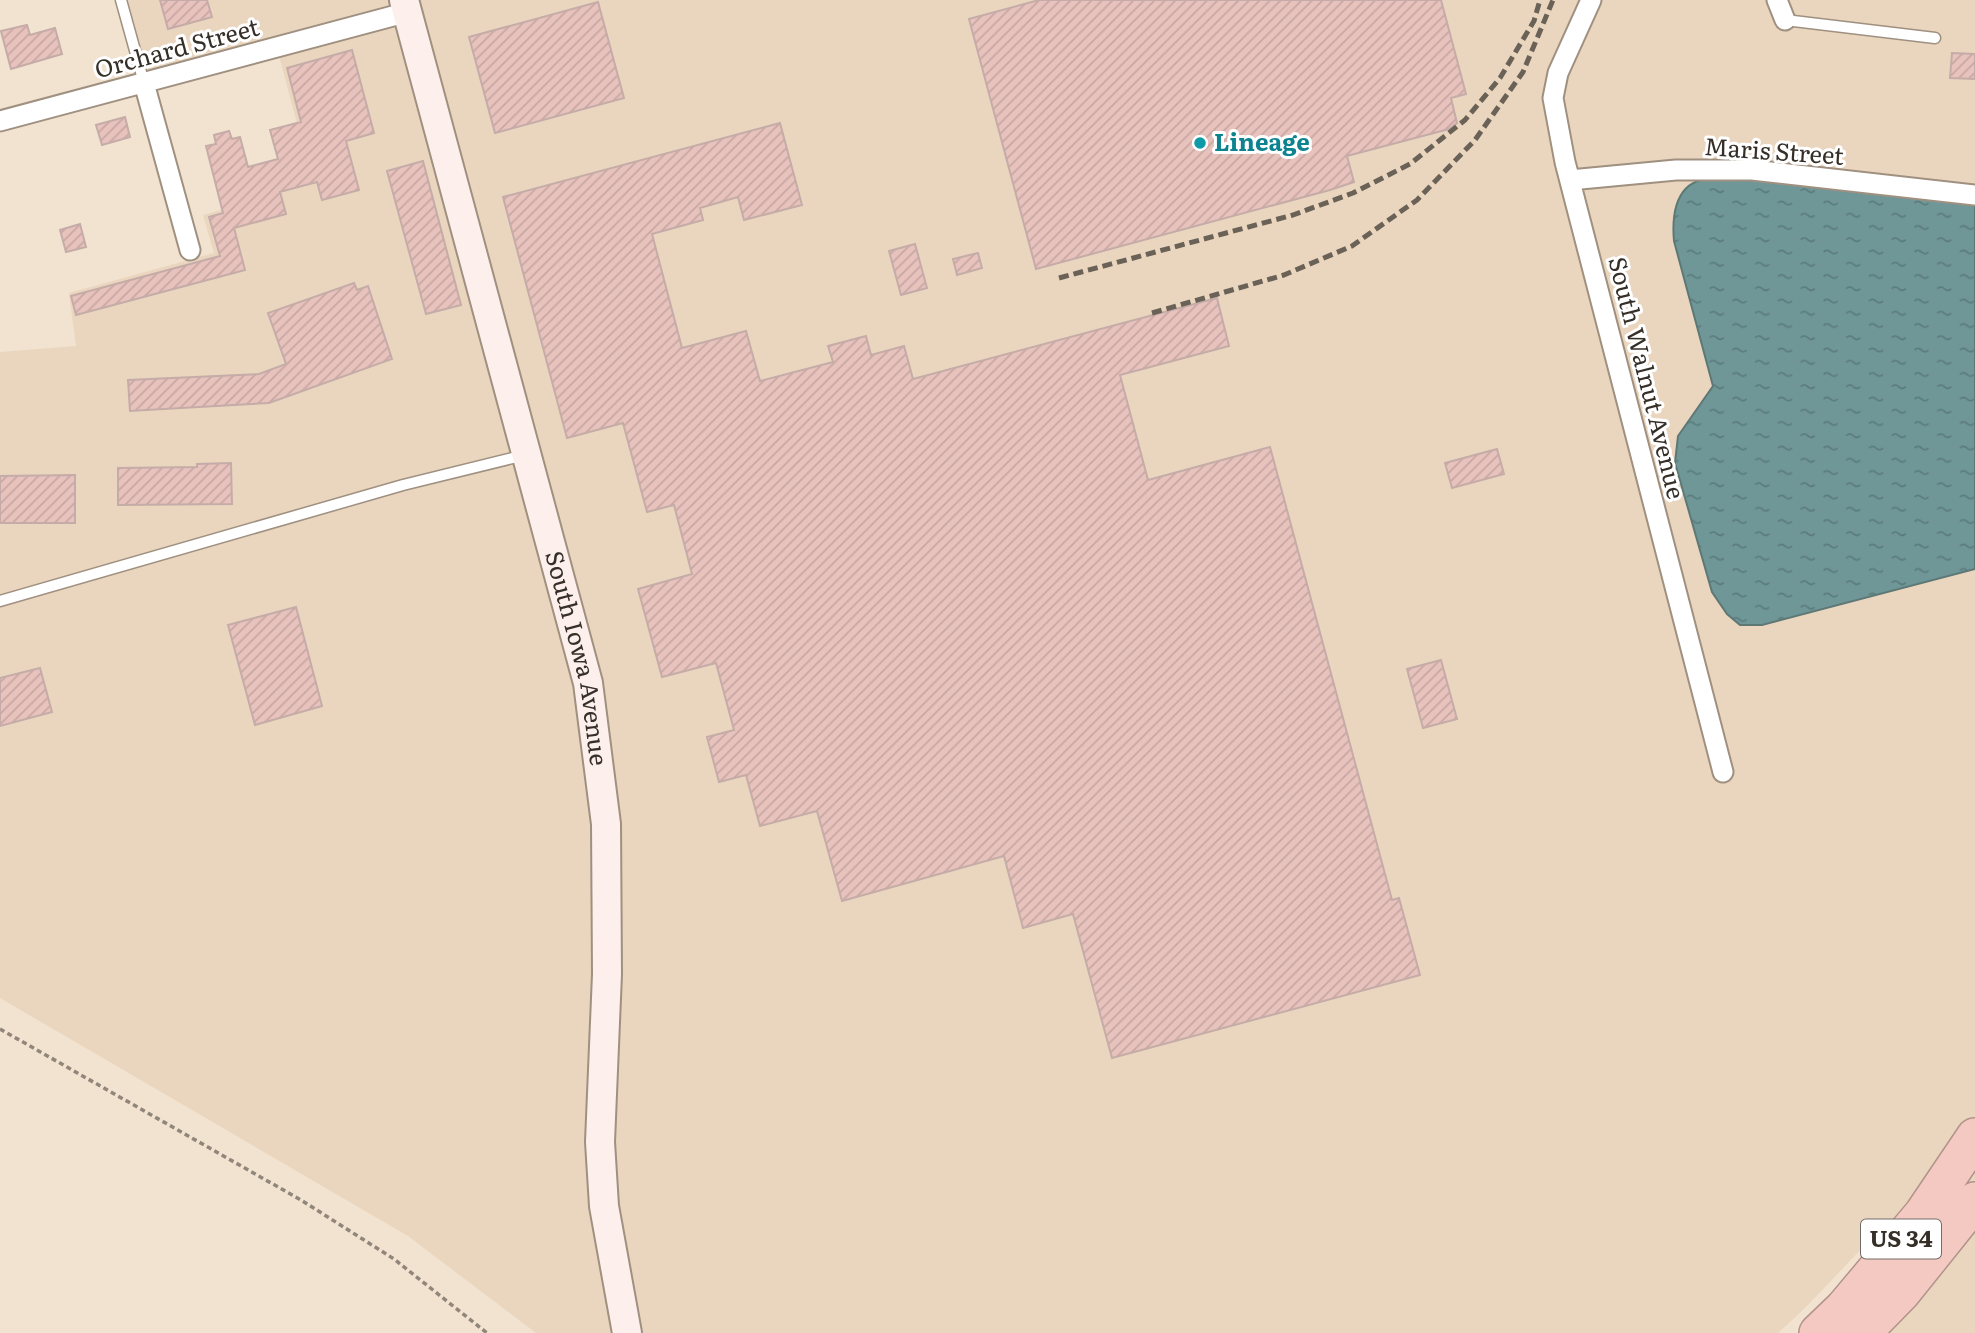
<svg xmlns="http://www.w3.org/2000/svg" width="1975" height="1333" viewBox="0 0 1975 1333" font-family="Literata,serif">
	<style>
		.built { fill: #ead6be }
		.water { fill: url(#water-ripples); stroke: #5e7876; stroke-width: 2 }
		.building { fill: url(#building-hatch); stroke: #c5aca8; stroke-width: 2 }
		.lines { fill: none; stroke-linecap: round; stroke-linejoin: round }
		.lane-casing { stroke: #9f9080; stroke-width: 13 }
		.street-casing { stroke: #9f9080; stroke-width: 23 }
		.secondary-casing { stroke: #9f9080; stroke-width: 32 }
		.highway-casing { stroke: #b1938b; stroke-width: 40 }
		.path { stroke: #91867a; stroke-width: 3.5; stroke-dasharray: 5 3.5; stroke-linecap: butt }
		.lane { stroke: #fff; stroke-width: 10 }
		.street { stroke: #fff; stroke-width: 19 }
		.secondary { stroke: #fcefec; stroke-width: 28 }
		.highway { stroke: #f4c9c1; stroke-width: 37 }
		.rail { stroke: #6a6157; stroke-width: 5; stroke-dasharray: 10 5; stroke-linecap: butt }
		.culture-dot { fill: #0f9aa8; stroke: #fff; stroke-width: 2.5 }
		.labels { text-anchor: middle; stroke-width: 6; stroke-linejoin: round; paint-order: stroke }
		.shield { fill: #fff; stroke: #726d68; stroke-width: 2 }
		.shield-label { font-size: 23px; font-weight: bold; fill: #352f28 }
		.street-label { font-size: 24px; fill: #352f28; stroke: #fff }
		.culture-label { font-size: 24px; font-weight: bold; fill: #0d838f; stroke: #fff; text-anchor: start }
	</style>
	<defs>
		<pattern id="water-ripples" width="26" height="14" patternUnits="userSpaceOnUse" patternTransform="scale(1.75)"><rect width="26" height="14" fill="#6f9798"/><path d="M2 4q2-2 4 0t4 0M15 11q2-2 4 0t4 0" fill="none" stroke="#5c7c7c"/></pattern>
		<pattern id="building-hatch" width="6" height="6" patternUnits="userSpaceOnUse" patternTransform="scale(1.75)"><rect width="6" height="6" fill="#e8c2bc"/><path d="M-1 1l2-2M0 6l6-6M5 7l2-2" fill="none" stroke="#c8a7a2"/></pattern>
	</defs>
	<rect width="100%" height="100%" fill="#f2e2d0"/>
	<path class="built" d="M121,0H1975V1333H1889L1866,1244L1804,1309L1778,1333H536L408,1236L0,998V352L76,346L69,293L214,253L203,215L313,184L277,48L144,83Z"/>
	<path class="water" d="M1734,177L1967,201L1975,205V569L1762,625H1740L1727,614L1712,592L1675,463L1678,436L1713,386L1674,241C1672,219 1674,187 1701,180C1711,178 1723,178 1734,177Z"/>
	<path class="building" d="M160,0H207L212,17L168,29Z
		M1039,0H1441L1466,94L1451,98L1457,123L1449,129L1347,156L1354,182L1330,190L1036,269L969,19Z
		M598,2L624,98L495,133L469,37Z
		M27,25L30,35L55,28L62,54L11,69L1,31Z
		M352,50L374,133L346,141L359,190L322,200L317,182L280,192L286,214L234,228L245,270L76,315L71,296L220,256L209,217L223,213L206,146L216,144L214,135L229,131L232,139L240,137L248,167L278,159L270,130L301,122L287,68Z
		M1952,53L1975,54V79L1950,78Z
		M125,117L130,137L102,145L96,125Z
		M780,123L802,205L744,220L738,197L700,208L703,220L652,234L682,348L746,331L760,381L833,362L828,346L866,336L871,355L904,346L913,379L1217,298L1229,346L1120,375L1148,480L1270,447L1392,900L1399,898L1420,975L1112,1058L1073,914L1023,928L1004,856L842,901L817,811L760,826L746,775L719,782L707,737L734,730L716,663L662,677L638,589L692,574L674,505L647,512L623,423L567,438L503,197Z
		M423,161L461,305L426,314L387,171Z
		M80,224L86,247L66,252L60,230Z
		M915,244L927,288L901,295L889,251Z
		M978,253L982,268L957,275L953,259Z
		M354,283L357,290L368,286L392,359L269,403L130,411L128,380L259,374L286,364L268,313Z
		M1497,449L1504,474L1452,488L1445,463Z
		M231,463L232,504L118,505V468L197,467V464Z
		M75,475V523H0V476Z
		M296,607L322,706L255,725L228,625Z
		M1441,660L1457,719L1423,728L1407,669Z
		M40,668L52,712L0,726V678Z"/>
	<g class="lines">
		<g class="lane-casing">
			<path id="lane" d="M121,0L144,83
				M1785,20L1935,38
				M0,601L403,485L525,455"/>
		</g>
		<g class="street-casing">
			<path id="street" d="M1591,0L1558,73L1553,98L1565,162L1723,772
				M1777,0L1785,20
				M144,83L190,250
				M0,121L408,12
				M1570,180L1676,170H1752L1975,195"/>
		</g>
		<g class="secondary-casing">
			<g id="secondary">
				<path id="s1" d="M404,0L588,683L606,824L607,974L600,1142L604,1206L627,1333"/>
			</g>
		</g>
		<g class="highway-casing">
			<path id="highway" d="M1818,1333L1844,1308L1923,1214L1975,1137
				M1862,1333L1902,1292L1975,1201"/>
		</g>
		<path class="path" d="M0,1029L301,1200L394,1259L487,1333"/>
		<use href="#lane" class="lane"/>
		<use href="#street" class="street"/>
		<use href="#secondary" class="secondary"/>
		<use href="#highway" class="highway"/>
		<path class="rail" d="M1059,278L1293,215L1353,193L1410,164L1465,120L1500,78L1534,21L1540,0
			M1152,313L1284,275L1352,246L1417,200L1475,140L1523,72L1553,0"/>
	</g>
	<circle class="culture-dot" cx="1200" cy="143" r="7"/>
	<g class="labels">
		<rect class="shield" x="1861" y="1219.5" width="80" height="39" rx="5"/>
		<g class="shield-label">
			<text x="1901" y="1247">US 34</text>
		</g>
		<g class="street-label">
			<text transform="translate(177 49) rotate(-15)" y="8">Orchard Street</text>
			<text transform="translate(1774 152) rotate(4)" y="8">Maris Street</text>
			<text transform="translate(1646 378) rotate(76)" y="8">South Walnut Avenue</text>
			<text dy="8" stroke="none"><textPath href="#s1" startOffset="681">South Iowa Avenue</textPath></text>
		</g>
		<g class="culture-label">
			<text x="1214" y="151">Lineage</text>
		</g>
	</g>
</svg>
